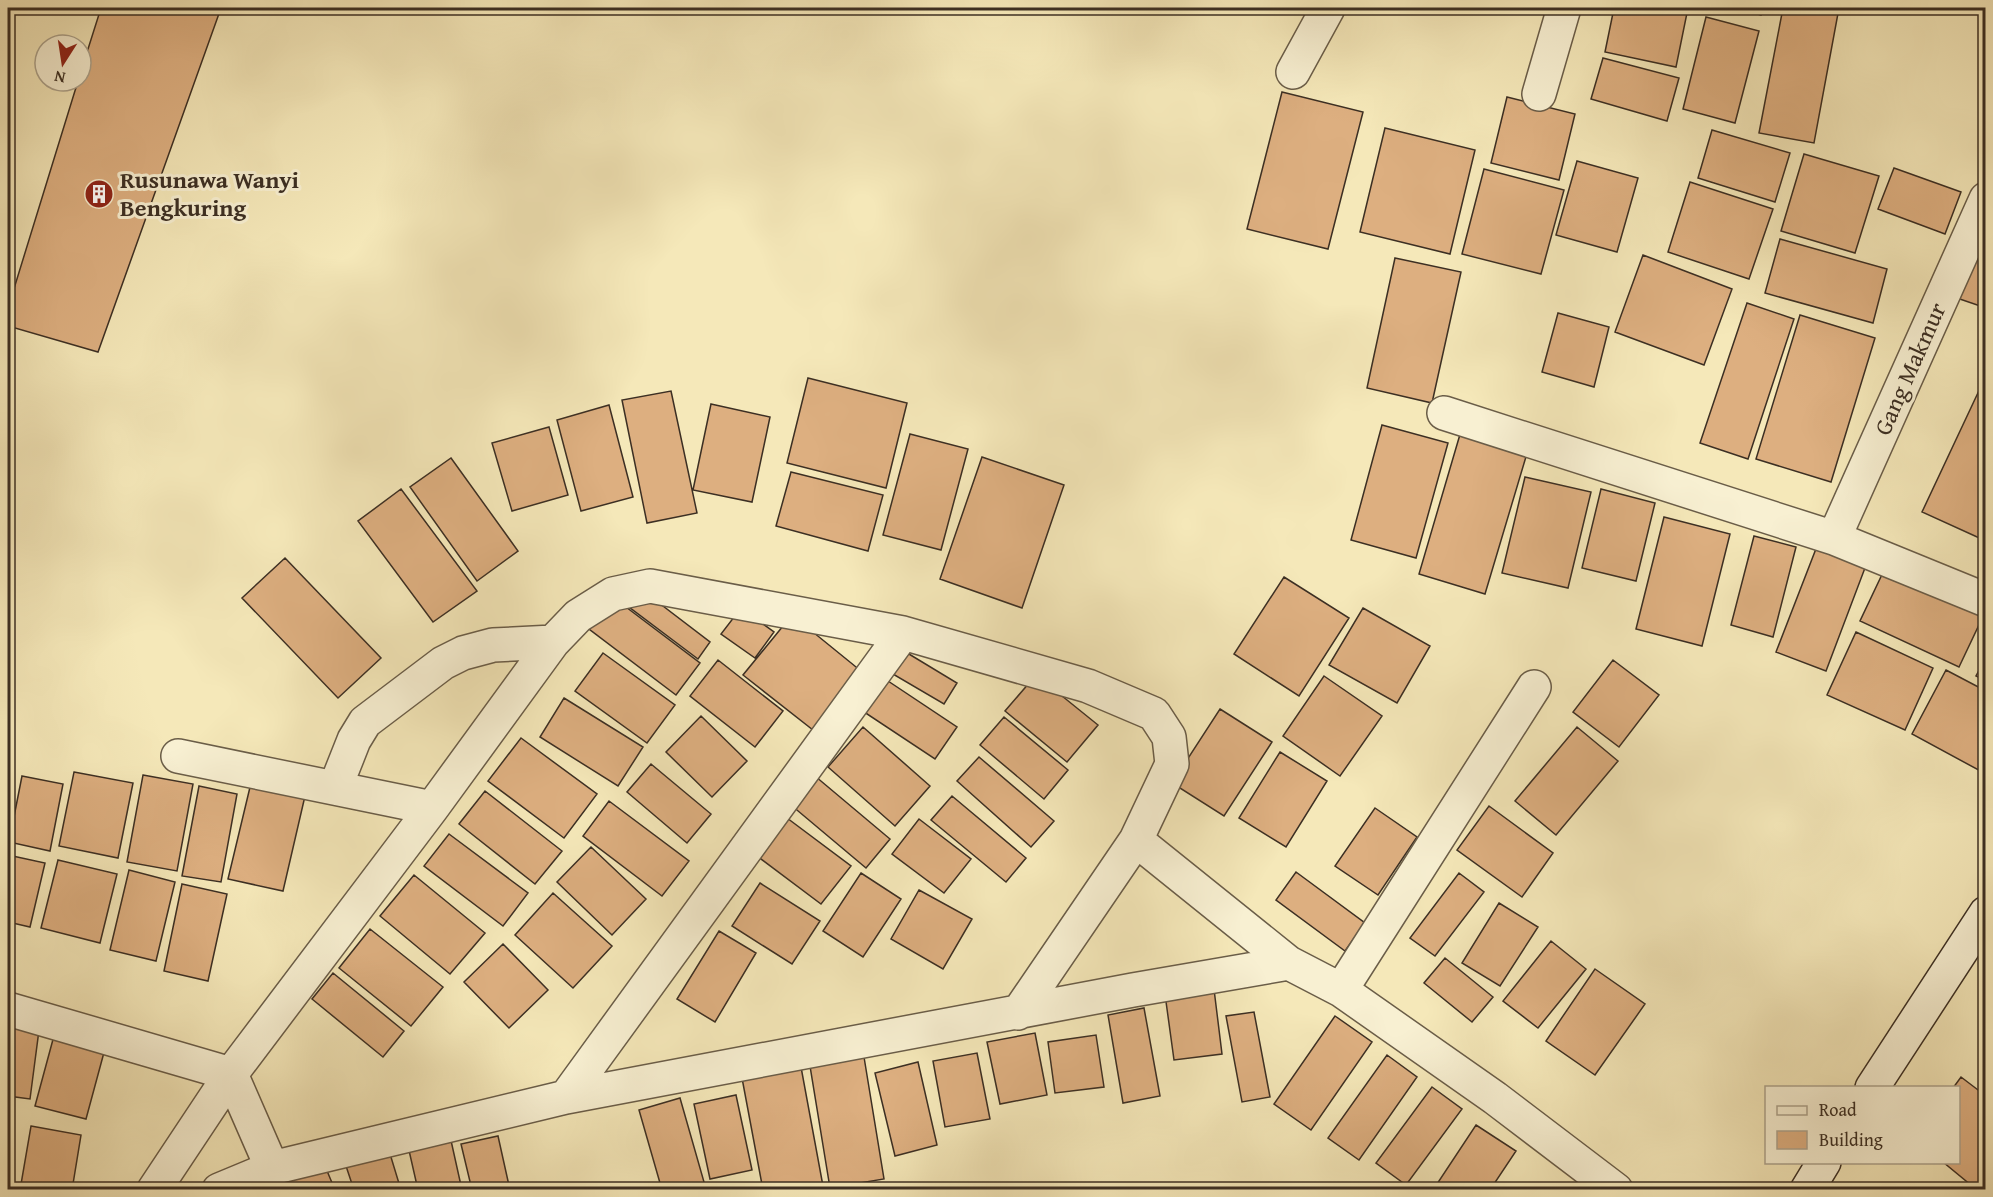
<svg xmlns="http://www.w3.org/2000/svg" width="1993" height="1197" viewBox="0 0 1993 1197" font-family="'Gentium Book Plus',serif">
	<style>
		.building { fill: #ddaf80; stroke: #3c2f23; stroke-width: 1.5 }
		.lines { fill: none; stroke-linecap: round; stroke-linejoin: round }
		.street-casing { stroke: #6a5d48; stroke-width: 36 }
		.secondary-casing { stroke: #3c2f23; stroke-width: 36 }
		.street { stroke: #f8f0d2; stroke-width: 33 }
		.secondary { stroke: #f8f0d2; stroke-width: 33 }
		.labels { text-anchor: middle; stroke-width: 6; stroke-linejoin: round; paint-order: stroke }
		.poi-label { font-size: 24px; font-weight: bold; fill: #3c2f23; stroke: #f8f0d2; text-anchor: start }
		.street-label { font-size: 24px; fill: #3c2f23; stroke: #f8f0d2 }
	</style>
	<rect width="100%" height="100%" fill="#f5e8b9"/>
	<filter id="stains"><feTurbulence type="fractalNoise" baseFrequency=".00333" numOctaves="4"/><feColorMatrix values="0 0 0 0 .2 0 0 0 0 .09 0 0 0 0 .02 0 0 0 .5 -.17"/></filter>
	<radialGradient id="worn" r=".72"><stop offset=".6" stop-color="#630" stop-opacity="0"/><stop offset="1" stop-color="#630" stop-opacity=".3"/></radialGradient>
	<path class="building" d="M101,8H221L98,352L8,326V308L78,81H81V71Z
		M1614,8H1688L1676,67L1605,52Z
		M1737,8H1763L1761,15Z
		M1783,8H1839L1814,143L1759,133Z
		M1706,17L1759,31L1735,123L1683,109Z
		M1603,58L1679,78L1667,121L1591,99Z
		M1282,92L1363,112L1328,249L1247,229Z
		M1507,97L1575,114L1559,180L1491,163Z
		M1385,128L1475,150L1450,254L1360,232Z
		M1712,130L1790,153L1775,202L1698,178Z
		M1804,154L1879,176L1855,253L1781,231Z
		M1577,161L1638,178L1617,252L1556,235Z
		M1894,168L1961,192L1945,234L1878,209Z
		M1484,169L1564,190L1541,274L1462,254Z
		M1690,182L1773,209L1749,279L1668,252Z
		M1986,225V308L1951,296Z
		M1780,239L1887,269L1873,323L1765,293Z
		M1643,255L1732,289L1704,365L1615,332Z
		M1395,258L1461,272L1432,403L1367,388Z
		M1747,303L1794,319L1748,459L1700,443Z
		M1558,313L1609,327L1594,387L1542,372Z
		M1800,315L1875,338L1831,482L1756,459Z
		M808,378L907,403L886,488L787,463Z
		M1984,380L1986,381V541L1922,512Z
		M671,391L697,513L647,523L622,400Z
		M711,404L770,417L752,502L693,490Z
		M609,405L633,497L581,511L557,420Z
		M1382,425L1448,443L1416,558L1351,540Z
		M549,427L568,495L512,511L492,443Z
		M1461,431L1528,450L1485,594L1419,574Z
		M910,434L968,449L941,550L883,535Z
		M982,457L1064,485L1022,608L940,579Z
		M451,458L518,551L477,581L410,487Z
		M791,472L883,495L868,551L776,526Z
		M1525,477L1591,492L1568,588L1502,573Z
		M401,489L477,591L433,622L358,521Z
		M1601,489L1655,503L1636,581L1582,568Z
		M1664,517L1730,534L1702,646L1636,629Z
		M1754,536L1796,547L1773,637L1731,625Z
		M1819,541L1868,560L1826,671L1776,652Z
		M285,558L381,658L338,698L242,598Z
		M1887,564L1986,610L1959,667L1860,621Z
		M1284,577L1349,618L1299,696L1234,654Z
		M642,590L710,642L698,659L629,607Z
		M614,598L700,663L676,695L589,629Z
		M741,608L774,632L755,658L721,634Z
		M1363,608L1430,646L1397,703L1329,665Z
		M792,615L861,671L813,730L743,675Z
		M1856,632L1933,668L1905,730L1827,695Z
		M899,648L957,683L944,704L886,670Z
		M603,653L675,705L647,743L575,691Z
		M1986,658V681L1976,676Z
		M718,660L783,711L755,747L690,696Z
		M1613,660L1659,695L1619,747L1573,712Z
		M1946,670L1986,691V774L1912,734Z
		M876,673L957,727L935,759L855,706Z
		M1036,675L1098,725L1067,762L1005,711Z
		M1324,676L1382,716L1340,776L1283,736Z
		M564,698L643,747L618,786L540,737Z
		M1220,709L1272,742L1224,816L1172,783Z
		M701,716L747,761L712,797L666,752Z
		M1004,717L1068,770L1044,799L980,745Z
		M863,727L930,786L895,826L828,767Z
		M1577,727L1618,761L1556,835L1515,801Z
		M521,738L597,794L564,838L488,781Z
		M1280,752L1327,781L1286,847L1239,818Z
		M979,757L1054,821L1031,847L957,781Z
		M651,764L711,814L687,843L627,792Z
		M809,771L890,839L866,868L785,800Z
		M74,772L133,783L118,858L59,846Z
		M143,775L193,784L177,871L127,862Z
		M22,776L63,784L50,851L9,842Z
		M251,783L305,796L283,891L228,879Z
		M199,786L237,794L221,882L182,876Z
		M485,791L562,851L535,884L459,824Z
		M952,796L1026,858L1006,882L931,820Z
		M609,801L689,861L662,896L583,836Z
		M1489,806L1553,853L1522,897L1457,850Z
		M1375,808L1417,837L1378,895L1335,866Z
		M779,812L851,866L821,904L749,850Z
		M919,819L971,859L944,893L892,854Z
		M449,834L528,893L503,926L424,866Z
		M591,847L646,899L612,935L557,882Z
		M8,855L45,863L30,927L8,922Z
		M58,860L117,874L100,943L41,928Z
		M129,870L175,882L156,961L110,950Z
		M1296,872L1365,923L1345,951L1276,900Z
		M861,873L901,899L863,957L823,931Z
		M1459,873L1484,892L1435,956L1410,938Z
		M414,875L485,933L450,974L380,916Z
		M760,883L820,921L792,964L732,926Z
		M182,884L227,894L208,981L164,971Z
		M919,890L972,919L943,969L891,939Z
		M553,893L612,946L573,988L515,935Z
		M1499,903L1538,927L1500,986L1462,963Z
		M370,929L443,987L411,1026L339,968Z
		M719,931L756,953L715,1022L677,999Z
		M1551,941L1586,969L1538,1028L1503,1001Z
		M503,944L548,990L509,1028L464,982Z
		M1445,958L1493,997L1472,1022L1424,983Z
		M1595,969L1645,1004L1595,1075L1546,1041Z
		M333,973L404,1031L383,1057L312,999Z
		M1213,981L1222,1054L1174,1060L1164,987Z
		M1144,1008L1160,1096L1123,1103L1108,1015Z
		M1254,1012L1270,1097L1242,1102L1226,1016Z
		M1335,1016L1372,1042L1311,1130L1274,1104Z
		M8,1025L39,1030L30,1099L8,1096Z
		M55,1032L106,1045L86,1119L35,1106Z
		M1035,1033L1047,1095L1000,1104L987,1042Z
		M1096,1035L1104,1087L1055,1093L1048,1042Z
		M977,1053L990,1119L945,1127L933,1061Z
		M1387,1055L1417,1077L1359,1160L1328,1138Z
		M864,1057L884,1179L830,1188L810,1066Z
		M918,1062L937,1145L895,1156L875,1073Z
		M801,1067L823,1186L804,1190H763L742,1078Z
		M1961,1077L1986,1096V1190H1977L1943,1162H1958V1088H1953Z
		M1432,1087L1462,1109L1406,1185L1376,1163Z
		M736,1095L752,1170L710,1179L694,1104Z
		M680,1098L706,1189L704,1190H662L639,1110Z
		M8,1119H14L9,1190H8Z
		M1476,1125L1516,1151L1490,1190H1433Z
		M31,1126L81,1135L72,1190H20Z
		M450,1136L462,1190H418L408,1146Z
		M498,1136L510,1190H472L461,1144Z
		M387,1144L401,1190H354L343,1157Z
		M325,1166L335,1190H291L287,1182Z"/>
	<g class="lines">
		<g class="street-casing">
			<path id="street" d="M1293,72L1328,8
				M1539,94L1564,8
				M1444,413L1834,538L1986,600
				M1834,538L1986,199
				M178,756L432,808
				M335,788L354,740L365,722L443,663L463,653L493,645L553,642
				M1341,990L1534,687
				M8,1009L231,1074
				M1018,1013L1136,840
				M231,1074L272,1168
				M566,1097L903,633
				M154,1190L231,1074L432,808L553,642L578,616L613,594L650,586L903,633L1088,686L1154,714L1169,737L1172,764L1136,840L1289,963
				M219,1190L272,1168L566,1097L1133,990L1289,963L1341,990L1495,1098L1616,1190"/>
		</g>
		<g class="secondary-casing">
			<path id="secondary" d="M1872,1088L1986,913
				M1807,1190L1824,1162"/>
		</g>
		<use href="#street" class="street"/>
		<use href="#secondary" class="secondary"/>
	</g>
	<defs>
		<g id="building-disc" transform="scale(1.5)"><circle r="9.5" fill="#8f2418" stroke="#f8f0d2"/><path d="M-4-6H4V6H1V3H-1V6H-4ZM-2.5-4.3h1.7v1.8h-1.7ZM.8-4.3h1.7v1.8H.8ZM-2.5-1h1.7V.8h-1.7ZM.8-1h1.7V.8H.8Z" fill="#fff"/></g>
	</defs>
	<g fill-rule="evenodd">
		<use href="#building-disc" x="99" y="194"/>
	</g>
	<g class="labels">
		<g class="poi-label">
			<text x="120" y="188">Rusunawa Wanyi<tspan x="120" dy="28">Bengkuring</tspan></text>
		</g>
		<g class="street-label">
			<text transform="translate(1910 369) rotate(-66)" y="8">Gang Makmur</text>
		</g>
	</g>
	<rect width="1993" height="1197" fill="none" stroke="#f5e8b9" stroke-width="30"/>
	<rect x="9" y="9" width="1975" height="1179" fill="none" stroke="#3c2f23" stroke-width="3"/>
	<rect x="15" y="15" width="1963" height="1167" fill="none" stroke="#3c2f23" stroke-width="1.5"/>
	<rect x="1765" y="1086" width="195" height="78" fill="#f8f0d2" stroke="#ada38c" stroke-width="1.5"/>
	<rect x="1777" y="1106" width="30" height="9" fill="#f8f0d2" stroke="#ada38c" stroke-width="1.5"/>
	<text x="1819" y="1116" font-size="18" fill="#3c2f23">Road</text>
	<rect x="1777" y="1131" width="30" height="18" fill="#ddaf80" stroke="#ada38c" stroke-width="1.5"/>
	<text x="1819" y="1146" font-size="18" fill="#3c2f23">Building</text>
	<g transform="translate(63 63) rotate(192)"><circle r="28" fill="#f8f0d2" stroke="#ada38c" stroke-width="1.5"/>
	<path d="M0-4.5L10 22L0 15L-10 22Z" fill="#8f2418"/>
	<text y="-9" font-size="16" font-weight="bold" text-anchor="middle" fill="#3c2f23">N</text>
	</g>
	<rect width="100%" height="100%" filter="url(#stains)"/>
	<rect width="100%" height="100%" fill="url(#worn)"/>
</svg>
